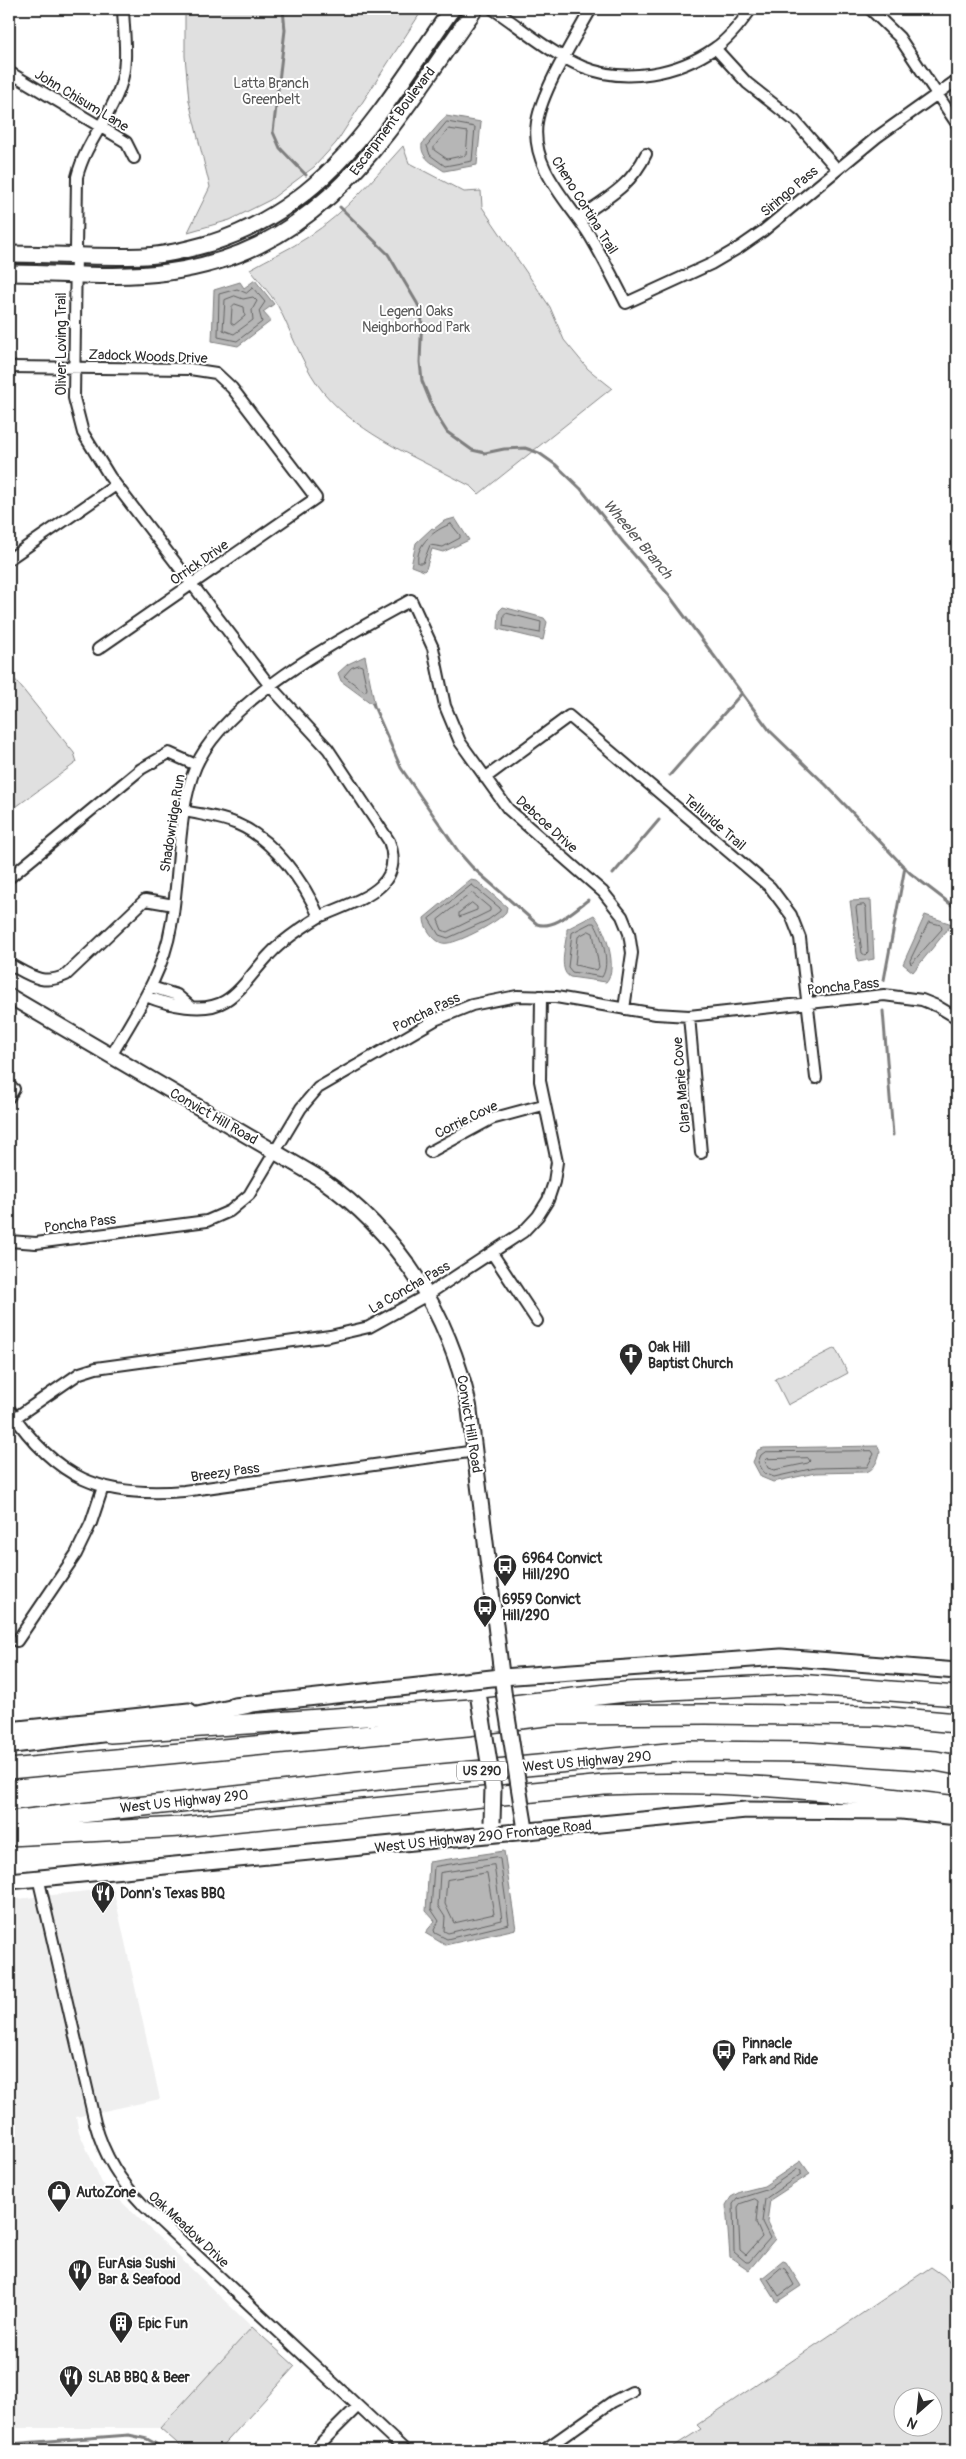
<svg xmlns="http://www.w3.org/2000/svg" width="966" height="2459" viewBox="0 0 966 2459" font-family="Pangolin,sans-serif">
	<style>
		.built { fill: #efefef }
		.green { fill: #e0e0e0; stroke: #868686; fill-rule: evenodd }
		.water { fill: #b6b6b6; stroke: #7e7e7e }
		.lines { fill: none; stroke-linecap: round; stroke-linejoin: round }
		.shore { stroke: #636363; stroke-width: 1 }
		.stream { stroke: #7e7e7e; stroke-width: 3 }
		.minor-casing { stroke: #2b2b2b; stroke-width: 14 }
		.tertiary-casing { stroke: #2b2b2b; stroke-width: 18 }
		.secondary-casing { stroke: #2b2b2b; stroke-width: 19 }
		.primary-casing { stroke: #2b2b2b; stroke-width: 20 }
		.motorway-casing { stroke: #2b2b2b; stroke-width: 22 }
		.minor { stroke: #fff; stroke-width: 10 }
		.tertiary { stroke: #fff; stroke-width: 14 }
		.secondary { stroke: #fff; stroke-width: 15 }
		.primary { stroke: #fff; stroke-width: 16 }
		.motorway { stroke: #fff; stroke-width: 19 }
		.tertiary-bridge-casing { stroke: #2b2b2b; stroke-width: 18; stroke-linecap: butt }
		.secondary-bridge-casing { stroke: #2b2b2b; stroke-width: 19; stroke-linecap: butt }
		.tertiary-bridge { stroke: #fff; stroke-width: 14 }
		.secondary-bridge { stroke: #fff; stroke-width: 15 }
		.labels { text-anchor: middle; stroke-width: 4; stroke-linejoin: round; paint-order: stroke }
		.shield { fill: #fff; stroke: #6b6b6b; stroke-width: 1 }
		.shield-label { font-size: 12px; font-weight: bold; fill: #2b2b2b }
		.park-label { font-size: 14px; fill: #585858; stroke: #fff }
		.street-label { font-size: 14px; fill: #2b2b2b; stroke: #fff }
		.poi-label { font-size: 14px; font-weight: bold; fill: #2b2b2b; stroke: #fff; text-anchor: start }
		.water-label { font-size: 15px; font-style: italic; fill: #5c5c5c; stroke: #fff }
	</style>
	<rect width="100%" height="100%" fill="#fff"/>
	<filter id="ink" filterUnits="userSpaceOnUse"><feTurbulence type="fractalNoise" baseFrequency=".02" numOctaves="2"/><feDisplacementMap in="SourceGraphic" scale="10" xChannelSelector="R" yChannelSelector="G"/><feConvolveMatrix kernelMatrix="1 2 1 2 8 2 1 2 1" color-interpolation-filters="sRGB"/></filter>
	<g filter="url(#ink)">
		<path class="built" d="M113,1888L160,2099L76,2117L79,2132L102,2183L252,2327L160,2428H9V1900Z"/>
		<path class="green" d="M185,9H423L336,143L314,167L270,200L230,220L188,232L210,187L189,101L185,56Z
			M403,146L409,163L464,192L481,191L482,207L550,307L564,340L588,369L612,388L479,494L472,487C424,461 360,436 324,393C305,370 294,339 281,312C274,297 260,283 250,269C269,258 290,249 308,237C345,213 374,178 403,146Z
			M9,672L74,753L77,762L9,812Z
			M835,1348L848,1373L788,1405L775,1379Z
			M931,2267L944,2276L957,2291V2450H668L701,2429L697,2425ZM934,2396V2426H904V2396Z
			M252,2327L295,2366L219,2450H185L160,2428Z"/>
		<path class="water" d="M446,116L481,122L477,165L444,171C434,164 420,158 422,144Z
			M255,280L274,304L263,312L271,321L238,346L212,341L214,290L240,282L244,288Z
			M455,518L469,540L443,552L432,549L426,569L424,571L411,566L416,543L432,528L434,529L444,521Z
			M503,607L544,618L547,622L543,640L498,629L499,611Z
			M365,656L375,706L341,681L338,673L348,664Z
			M470,880L477,881L507,907L506,912C498,922 460,942 448,943C440,945 433,938 429,932C426,927 424,924 424,918Z
			M871,900L874,959L858,962L850,901Z
			M594,915C605,928 619,968 606,982L570,977C557,970 567,942 567,929Z
			M925,915L952,924L913,972L903,964Z
			M878,1446L880,1452C878,1460 874,1471 865,1472L815,1473L773,1482L761,1477L753,1462L758,1450L764,1448Z
			M504,1851L516,1929L445,1945L425,1933L435,1921L426,1911L429,1862Z
			M801,2161L810,2174L770,2200L767,2222L775,2239L749,2270L730,2257L726,2205L731,2197L740,2192L764,2186Z
			M783,2261L786,2262L801,2286L777,2302L762,2278Z"/>
		<g class="lines">
			<path class="shore" d="M447,122L475,127L472,161L445,166L430,155L427,146Z
				M449,129L468,132L466,155L447,159L434,150V147Z
				M253,288L265,302L259,311L262,322L237,341L218,337L219,294L237,289L246,293Z
				M235,296L243,299L253,297L257,301L252,310L253,320L234,334L223,330L225,300Z
				M235,304L244,307L245,316L234,325L231,323L232,307Z
				M451,524L460,535V538L443,547L430,545L423,563H418C415,545 435,529 451,524Z
				M506,613L541,622L540,633L503,626L504,615Z
				M359,665L362,666L367,689L365,692L344,676L351,668Z
				M472,885L500,908V911L488,920L448,938L439,935L429,919Z
				M472,893L490,908V911L447,932L442,930L438,920Z
				M472,903L477,907V910L459,917V913Z
				M864,905L866,908L868,952L865,955L862,953L856,908L857,906Z
				M929,922L941,925L942,929L911,964L910,961Z
				M591,923H594C602,936 611,963 602,977L572,972L568,967L572,933Z
				M589,931L593,933L599,967L597,970L575,965L578,937Z
				M872,1451L874,1454L867,1467L815,1468L774,1477L764,1473L758,1462L761,1455L765,1452Z
				M808,1458L810,1461L808,1463L774,1470L768,1468L765,1461L767,1459Z
				M497,1857L500,1859L509,1924L447,1939L435,1933L434,1930L439,1921L431,1909L434,1867Z
				M494,1865L502,1920L448,1933L444,1931L445,1917L438,1906L440,1873Z
				M487,1873L494,1914L454,1923L445,1904L447,1880Z
				M798,2169L801,2171V2174L765,2199L762,2222L770,2238L749,2262H746L734,2252L733,2204L737,2199L766,2190Z
				M755,2199L758,2201L756,2223L762,2237L746,2255L740,2250L738,2207L740,2204Z
				M781,2268L785,2269L794,2285L779,2296L768,2279Z"/>
			<path class="stream" d="M283,9L285,30L273,132L280,148L306,175
				M340,207L388,254L417,303L422,314L420,362L422,381L435,413L447,432L472,450L485,453L504,449L525,448L539,453L556,465L581,489L623,542L668,594L770,731L826,785L910,873L957,909
				M373,704L401,768L458,851L472,867L537,924C554,930 574,910 588,900
				M670,775L742,693
				M613,874L659,820
				M884,980L905,867
				M883,1011L893,1135
				M9,2444L129,2435L147,2439L167,2450"/>
			<g class="minor-casing">
				<path id="minor" d="M123,9C124,36 129,64 119,90C108,120 85,144 77,177L74,398L83,433L110,477L270,686L328,749L389,841C407,890 354,901 319,917
					M493,9C523,29 550,53 583,67C625,84 678,74 715,48C729,39 741,23 751,9
					M591,9C575,38 542,90 537,122C530,167 568,201 590,236C603,258 615,281 626,303L711,264L740,247L763,231L877,137L957,80
					M870,9L899,37L957,124
					M715,48L747,83L795,121L837,169
					M9,72L126,142L134,158
					M578,218C607,198 631,186 646,154
					M9,367L190,369L216,373L232,388L316,498L98,649
					M9,559L116,485
					M485,778L569,716L770,887L791,915L800,938L816,1078
					M9,878L141,769L169,753L196,765
					M9,964C30,975 42,986 66,975L145,900L174,905
					M151,987L177,995L190,1006
					M146,996C168,1005 204,1014 225,1001C243,990 255,969 270,954C284,939 301,928 319,917C305,883 273,839 237,824C221,817 202,815 185,811
					M689,1016L701,1153
					M111,1056C135,1014 163,975 171,926C180,879 177,809 196,766C226,698 347,635 411,600L433,648L445,706L460,742L508,809L603,892L622,916L629,933L632,953L624,1009
					M9,1097L14,1089
					M430,1152L491,1119L543,1105
					M9,1241L36,1243L207,1221L230,1211L249,1195L301,1108L318,1088L437,1019L472,1005L517,996L556,997L656,1014L689,1016L884,995L922,1000L937,1006L957,1018
					M492,1253L537,1321
					M9,1409C56,1479 101,1498 184,1491L476,1451
					M9,1422L80,1373L96,1368L330,1336L369,1327L427,1295L523,1232L538,1216L548,1200L554,1182L557,1162L540,1081L541,996
					M17,1641L76,1554L91,1523L103,1487
					M38,1877L95,2123C104,2156 120,2181 144,2206L405,2450
					M314,2450L358,2406
					M544,2450L612,2402L632,2392"/>
			</g>
			<g class="tertiary-casing">
				<path id="tertiary" d="M9,996L321,1179C399,1233 449,1314 469,1406L504,1695
					M522,1808L526,1832"/>
			</g>
			<g class="secondary-casing">
				<path id="secondary" d="M9,254C54,254 100,258 145,256C167,255 190,249 211,243C332,205 383,106 452,9
					M9,273C60,273 117,279 168,272C328,250 389,128 475,9
					M234,1706L501,1677L781,1657L957,1671
					M9,1730L189,1711
					M9,1881L746,1810L902,1811L957,1817"/>
			</g>
			<g class="primary-casing">
				<path id="primary" d="M157,1724L247,1705
					M9,1745L123,1731"/>
			</g>
			<g class="motorway-casing">
				<path id="motorway" d="M110,1733L487,1708L625,1692L797,1684L957,1696
					M9,1769L467,1726L553,1715L706,1714L879,1716L957,1723
					M9,1821L397,1778L689,1751L806,1752L936,1761L957,1765
					M9,1836L181,1827L604,1785C722,1779 840,1791 957,1806"/>
			</g>
			<use href="#minor" class="minor"/>
			<use href="#tertiary" class="tertiary"/>
			<use href="#secondary" class="secondary"/>
			<use href="#primary" class="primary"/>
			<use href="#motorway" class="motorway"/>
			<g class="tertiary-bridge-casing">
				<path id="tertiary-bridge" d="M504,1695L522,1808"/>
			</g>
			<g class="secondary-bridge-casing">
				<path id="secondary-bridge" d="M479,1699L493,1788L492,1822"/>
			</g>
			<use href="#tertiary-bridge" class="tertiary-bridge"/>
			<use href="#secondary-bridge" class="secondary-bridge"/>
		</g>
	</g>
	<defs>
		<g id="church-pin" transform="scale(1.25)"><path d="M0 17L-7.5 6A9.5 9.5 0 1 1 7.5 6Z" fill="#2b2b2b" stroke="#fff"/><path d="M-1.2-6h2.4v3.5h3.3v2.4h-3.3V6h-2.4V-.1h-3.3v-2.4h3.3Z" fill="#fff"/></g>
		<g id="bus-pin" transform="scale(1.25)"><path d="M0 17L-7.5 6A9.5 9.5 0 1 1 7.5 6Z" fill="#2b2b2b" stroke="#fff"/><path d="M-5-6H5V4H4V6H2V4H-2V6H-4V4H-5ZM-3.5-4V0h7V-4ZM-3.5 1.2v1.5H-2V1.2ZM2 1.2v1.5H3.5V1.2Z" fill="#fff"/></g>
		<g id="restaurant-pin" transform="scale(1.25)"><path d="M0 17L-7.5 6A9.5 9.5 0 1 1 7.5 6Z" fill="#2b2b2b" stroke="#fff"/><path d="M-5-6h1v4h1v-4h1v4h1v-4h1v5L-1.5 .5V6h-2V.5L-5-1ZM5-6V6H3V1.5H1.5Q1.5-4 5-6Z" fill="#fff"/></g>
		<g id="shop-pin" transform="scale(1.25)"><path d="M0 17L-7.5 6A9.5 9.5 0 1 1 7.5 6Z" fill="#2b2b2b" stroke="#fff"/><path d="M-5-2.5h2.3a2.7 3.5 0 0 1 5.4 0H5L5.5 6h-11ZM-1.5-2.5h3a1.5 2.3 0 0 0-3 0Z" fill="#fff"/></g>
		<g id="building-pin" transform="scale(1.25)"><path d="M0 17L-7.5 6A9.5 9.5 0 1 1 7.5 6Z" fill="#2b2b2b" stroke="#fff"/><path d="M-4-6H4V6H1V3H-1V6H-4ZM-2.5-4.3h1.7v1.8h-1.7ZM.8-4.3h1.7v1.8H.8ZM-2.5-1h1.7V.8h-1.7ZM.8-1h1.7V.8H.8Z" fill="#fff"/></g>
	</defs>
	<g fill-rule="evenodd">
		<use href="#church-pin" x="631" y="1355"/>
		<use href="#bus-pin" x="505" y="1566"/>
		<use href="#bus-pin" x="485" y="1607"/>
		<use href="#restaurant-pin" x="103" y="1893"/>
		<use href="#bus-pin" x="724" y="2051"/>
		<use href="#shop-pin" x="59" y="2192"/>
		<use href="#restaurant-pin" x="80" y="2271"/>
		<use href="#building-pin" x="121" y="2323"/>
		<use href="#restaurant-pin" x="71" y="2377"/>
	</g>
	<g class="labels">
		<rect class="shield" x="457" y="1761.5" width="50" height="19" rx="4"/>
		<g class="shield-label">
			<text x="482" y="1775">US 290</text>
		</g>
		<g class="park-label">
			<text x="271" y="88">Latta Branch<tspan x="271" dy="16">Greenbelt</tspan></text>
			<text x="416" y="316">Legend Oaks<tspan x="416" dy="16">Neighborhood Park</tspan></text>
		</g>
		<g class="street-label">
			<text transform="translate(82 100) rotate(31)" y="5">John Chisum Lane</text>
			<text transform="translate(392 121) rotate(-53)" y="5">Escarpment Boulevard</text>
			<text transform="translate(789 191) rotate(-40)" y="5">Siringo Pass</text>
			<text transform="translate(585 205) rotate(58)" y="5">Cheno Cortina Trail</text>
			<text transform="translate(61 344) rotate(-90)" y="5">Oliver Loving Trail</text>
			<text transform="translate(148 356) rotate(2)" y="5">Zadock Woods Drive</text>
			<text transform="translate(199 562) rotate(-35)" y="5">Orrick Drive</text>
			<text transform="translate(715 822) rotate(41)" y="5">Telluride Trail</text>
			<text transform="translate(172 823) rotate(-81)" y="5">Shadowridge Run</text>
			<text transform="translate(547 824) rotate(42)" y="5">Debcoe Drive</text>
			<text transform="translate(843 986) rotate(-6)" y="5">Poncha Pass</text>
			<text transform="translate(426 1012) rotate(-26)" y="5">Poncha Pass</text>
			<text transform="translate(681 1085) rotate(-95)" y="5">Clara Marie Cove</text>
			<text transform="translate(214 1116) rotate(30)" y="5">Convict Hill Road</text>
			<text transform="translate(466 1119) rotate(-26)" y="5">Corrie Cove</text>
			<text transform="translate(80 1223) rotate(-7)" y="5">Poncha Pass</text>
			<text transform="translate(409 1287) rotate(-30)" y="5">La Concha Pass</text>
			<text transform="translate(470 1424) rotate(81)" y="5">Convict Hill Road</text>
			<text transform="translate(225 1472) rotate(-8)" y="5">Breezy Pass</text>
			<text transform="translate(587 1761) rotate(-5)" y="5">West US Highway 290</text>
			<text transform="translate(184 1801) rotate(-6)" y="5">West US Highway 290</text>
			<text transform="translate(483 1836) rotate(-6)" y="5">West US Highway 290 Frontage Road</text>
			<text transform="translate(189 2229) rotate(43)" y="5">Oak Meadow Drive</text>
		</g>
		<g class="poi-label">
			<text x="648" y="1352">Oak Hill<tspan x="648" dy="16">Baptist Church</tspan></text>
			<text x="522" y="1563">6964 Convict<tspan x="522" dy="16">Hill/290</tspan></text>
			<text x="502" y="1604">6959 Convict<tspan x="502" dy="16">Hill/290</tspan></text>
			<text x="120" y="1898">Donn's Texas BBQ</text>
			<text x="742" y="2048">Pinnacle<tspan x="742" dy="16">Park and Ride</tspan></text>
			<text x="76" y="2197">AutoZone</text>
			<text x="98" y="2268">EurAsia Sushi<tspan x="98" dy="16">Bar &amp; Seafood</tspan></text>
			<text x="138" y="2328">Epic Fun</text>
			<text x="88" y="2382">SLAB BBQ &amp; Beer</text>
		</g>
		<g class="water-label">
			<text transform="translate(638 539) rotate(50)" y="5">Wheeler Branch</text>
		</g>
	</g>
	<rect width="966" height="2459" fill="none" stroke="#fff" stroke-width="30"/>
	<rect x="15" y="15" width="936" height="2429" fill="none" stroke="#2b2b2b" stroke-width="2" filter="url(#ink)"/>
	<g transform="translate(918 2412) rotate(207)"><circle r="24" fill="#ffffff" stroke="#aaaaaa"/>
	<path d="M0-4L9 19L0 12L-9 19Z" fill="#2b2b2b"/>
	<text y="-8" font-size="14" font-weight="bold" text-anchor="middle" fill="#2b2b2b">N</text>
	</g>
</svg>
